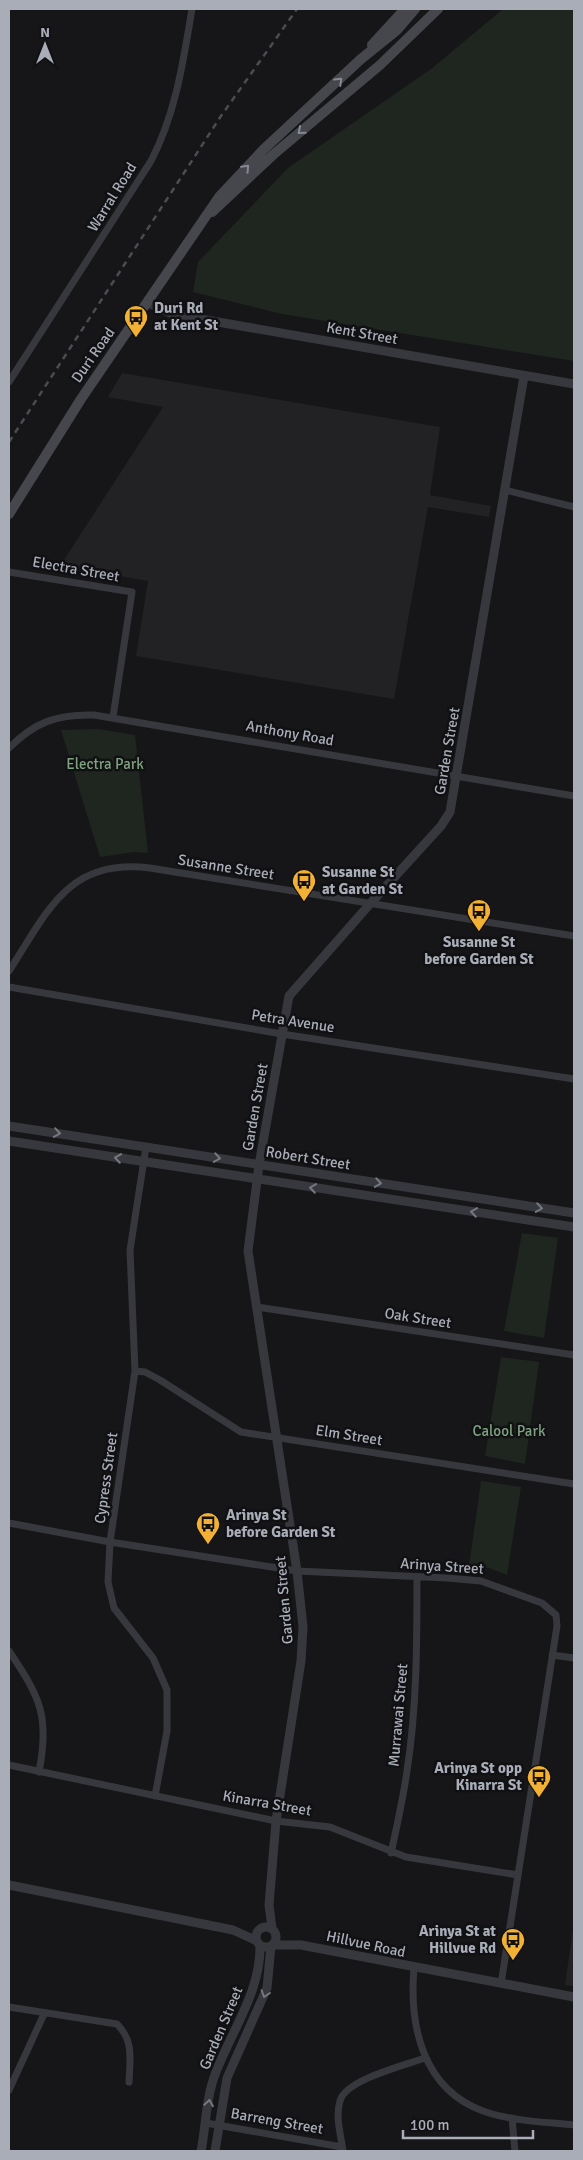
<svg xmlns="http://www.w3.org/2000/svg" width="583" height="2160" viewBox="0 0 583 2160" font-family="Signika,sans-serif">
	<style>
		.built { fill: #222225 }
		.green { fill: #1e261f }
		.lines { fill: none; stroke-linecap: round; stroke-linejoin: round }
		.minor { stroke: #37383d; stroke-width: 7 }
		.tertiary { stroke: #37383d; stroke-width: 9 }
		.secondary { stroke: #45474d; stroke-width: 10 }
		.rail { stroke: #4a4c52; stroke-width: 2.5; stroke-dasharray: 6 5; stroke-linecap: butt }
		.oneway { stroke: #858993 }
		.oneway2 { stroke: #757881 }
		.labels { text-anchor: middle; stroke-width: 5; stroke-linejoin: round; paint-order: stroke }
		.street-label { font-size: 15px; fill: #a8adb8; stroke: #111113 }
		.poi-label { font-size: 15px; font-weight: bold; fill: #a8adb8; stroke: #111113; text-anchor: start }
		.park-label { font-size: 15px; fill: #7fa381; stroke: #111113 }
	</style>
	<rect width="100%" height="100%" fill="#161618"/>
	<path class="built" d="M122,373L440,427L430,495L491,506L489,517L428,507L394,699L136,656L148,581L60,566L163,407L108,397Z
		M574,1922V1986L565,1985Z"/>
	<path class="green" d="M503,9H574V361L282,314L193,292L198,262L288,168L431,69Z
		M99,729L135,735L148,853L134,852L100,857L61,730Z
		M522,1233L558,1238L544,1338L504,1331Z
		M501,1357L539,1362L525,1464L485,1456Z
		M481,1481L521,1487L507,1575L489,1568L469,1566Z"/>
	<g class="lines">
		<path class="minor" d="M9,382L151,161C176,113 183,62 192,9
			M505,490L574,507
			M9,572L132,592L113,717
			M9,748C35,722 57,714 94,715L574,796
			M9,971C48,911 68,858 150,868L574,936
			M9,987L282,1034L574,1079
			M146,1147L130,1250L135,1371L110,1542L108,1582L114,1608L153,1658L167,1690V1731L155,1796
			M257,1307L574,1355
			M135,1371L145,1372L160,1380L241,1432L574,1484
			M9,1523L110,1542L297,1571L447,1578L481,1581L542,1603L556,1615L557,1626L501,1984
			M9,1651C40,1697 50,1716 39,1772
			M552,1655L574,1658
			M9,1765L276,1821L330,1827L406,1857L518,1875
			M391,1853C397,1826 403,1799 407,1771C417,1707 417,1642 417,1577
			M414,1968C409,2027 423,2089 483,2111C511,2121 545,2122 574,2125
			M9,2007L117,2024C134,2041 130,2059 129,2082
			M9,2090L44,2014
			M512,2118L515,2151
			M206,2123L342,2147
			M343,2151C341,2135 335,2117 340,2101C345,2080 405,2065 425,2058"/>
		<path class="tertiary" d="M148,303L172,314L574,384
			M9,1126L574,1213
			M9,1141L574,1227
			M9,1885L233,1930L257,1941
			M256 1937a10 10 0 1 1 20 0a10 10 0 1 1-20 0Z
			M272,1928L269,1905L276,1821L301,1661L303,1627L297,1571L248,1251L259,1165L289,996L369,905L441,826L450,812L524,376
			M273,1945H301L574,1997
			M201,2151C206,2126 206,2096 216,2072C232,2030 261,1991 260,1945
			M215,2151L227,2078L267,1988L271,1946"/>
		<path class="secondary" d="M372,45L405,9
			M212,212L274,154L380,65L438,9
			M9,514L81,399L219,197L264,149L361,59L397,30L415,9"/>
		<path class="rail" d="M9,442L221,116L297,9"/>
	</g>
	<defs><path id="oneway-chevron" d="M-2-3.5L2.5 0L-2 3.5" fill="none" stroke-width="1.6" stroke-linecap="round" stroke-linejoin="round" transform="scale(1.25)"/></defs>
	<g class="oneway">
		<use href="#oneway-chevron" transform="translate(339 81) rotate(-44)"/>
		<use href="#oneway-chevron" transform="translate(301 131) rotate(140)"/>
		<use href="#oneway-chevron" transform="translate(246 168) rotate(-47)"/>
	</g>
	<g class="oneway2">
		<use href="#oneway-chevron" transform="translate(57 1133) rotate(9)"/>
		<use href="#oneway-chevron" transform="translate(118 1158) rotate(-171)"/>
		<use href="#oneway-chevron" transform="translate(217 1158) rotate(9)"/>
		<use href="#oneway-chevron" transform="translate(378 1183) rotate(9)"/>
		<use href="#oneway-chevron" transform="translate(313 1188) rotate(-172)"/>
		<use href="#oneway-chevron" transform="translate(539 1208) rotate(9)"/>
		<use href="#oneway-chevron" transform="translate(474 1212) rotate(-172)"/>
		<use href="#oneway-chevron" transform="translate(265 1994) rotate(108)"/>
		<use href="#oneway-chevron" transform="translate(209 2103) rotate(-81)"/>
	</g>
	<defs>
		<g id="bus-pin" transform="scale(1.25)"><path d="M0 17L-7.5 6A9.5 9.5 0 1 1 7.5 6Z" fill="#f2b134" stroke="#111113"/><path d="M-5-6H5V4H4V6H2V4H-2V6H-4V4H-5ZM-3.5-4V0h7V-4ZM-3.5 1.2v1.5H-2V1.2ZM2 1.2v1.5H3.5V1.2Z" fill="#111"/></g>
	</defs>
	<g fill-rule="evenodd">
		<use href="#bus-pin" x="136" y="317"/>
		<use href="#bus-pin" x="304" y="881"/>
		<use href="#bus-pin" x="479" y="911"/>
		<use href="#bus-pin" x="208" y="1524"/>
		<use href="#bus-pin" x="539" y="1777"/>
		<use href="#bus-pin" x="513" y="1940"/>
	</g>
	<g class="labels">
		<g class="street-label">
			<text transform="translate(112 197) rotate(-58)" y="5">Warral Road</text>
			<text transform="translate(362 333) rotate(10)" y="5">Kent Street</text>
			<text transform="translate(93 355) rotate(-55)" y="5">Duri Road</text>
			<text transform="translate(76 569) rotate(10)" y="5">Electra Street</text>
			<text transform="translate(290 733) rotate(10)" y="5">Anthony Road</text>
			<text transform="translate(447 751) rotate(-80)" y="5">Garden Street</text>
			<text transform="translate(226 867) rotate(9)" y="5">Susanne Street</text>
			<text transform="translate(293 1021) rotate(9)" y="5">Petra Avenue</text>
			<text transform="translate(255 1107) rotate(-80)" y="5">Garden Street</text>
			<text transform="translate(308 1158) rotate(9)" y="5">Robert Street</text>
			<text transform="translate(418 1318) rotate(9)" y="5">Oak Street</text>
			<text transform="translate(349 1435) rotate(9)" y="5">Elm Street</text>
			<text transform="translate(106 1478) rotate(-82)" y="5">Cypress Street</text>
			<text transform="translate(442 1566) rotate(4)" y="5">Arinya Street</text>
			<text transform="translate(284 1600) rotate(-95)" y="5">Garden Street</text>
			<text transform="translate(398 1715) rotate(-85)" y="5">Murrawai Street</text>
			<text transform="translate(267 1803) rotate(10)" y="5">Kinarra Street</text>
			<text transform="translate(366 1944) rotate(12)" y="5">Hillvue Road</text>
			<text transform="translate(221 2028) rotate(-67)" y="5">Garden Street</text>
			<text transform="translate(277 2121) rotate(10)" y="5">Barreng Street</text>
		</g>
		<g class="poi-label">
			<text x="154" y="313">Duri Rd<tspan x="154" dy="17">at Kent St</tspan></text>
			<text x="322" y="877">Susanne St<tspan x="322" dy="17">at Garden St</tspan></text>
			<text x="479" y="947" text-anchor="middle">Susanne St<tspan x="479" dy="17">before Garden St</tspan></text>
			<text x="226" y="1520">Arinya St<tspan x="226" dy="17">before Garden St</tspan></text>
			<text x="522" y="1773" text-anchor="end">Arinya St opp<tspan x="522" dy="17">Kinarra St</tspan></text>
			<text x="496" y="1936" text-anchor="end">Arinya St at<tspan x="496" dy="17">Hillvue Rd</tspan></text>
		</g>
		<g class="park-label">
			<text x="105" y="769">Electra Park</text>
			<text x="509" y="1436">Calool Park</text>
		</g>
	</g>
	<rect width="583" height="2160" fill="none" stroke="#a8adb8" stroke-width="20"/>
	<g transform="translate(45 45)" stroke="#111113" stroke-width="4" paint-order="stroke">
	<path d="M0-4L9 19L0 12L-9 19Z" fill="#a8adb8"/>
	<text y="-8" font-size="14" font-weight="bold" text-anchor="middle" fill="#a8adb8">N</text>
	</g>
	<path d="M403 2130v8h130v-8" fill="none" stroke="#a8adb8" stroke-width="2.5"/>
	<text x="410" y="2130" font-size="15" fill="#a8adb8" stroke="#111113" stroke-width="4" paint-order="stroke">100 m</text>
</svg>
